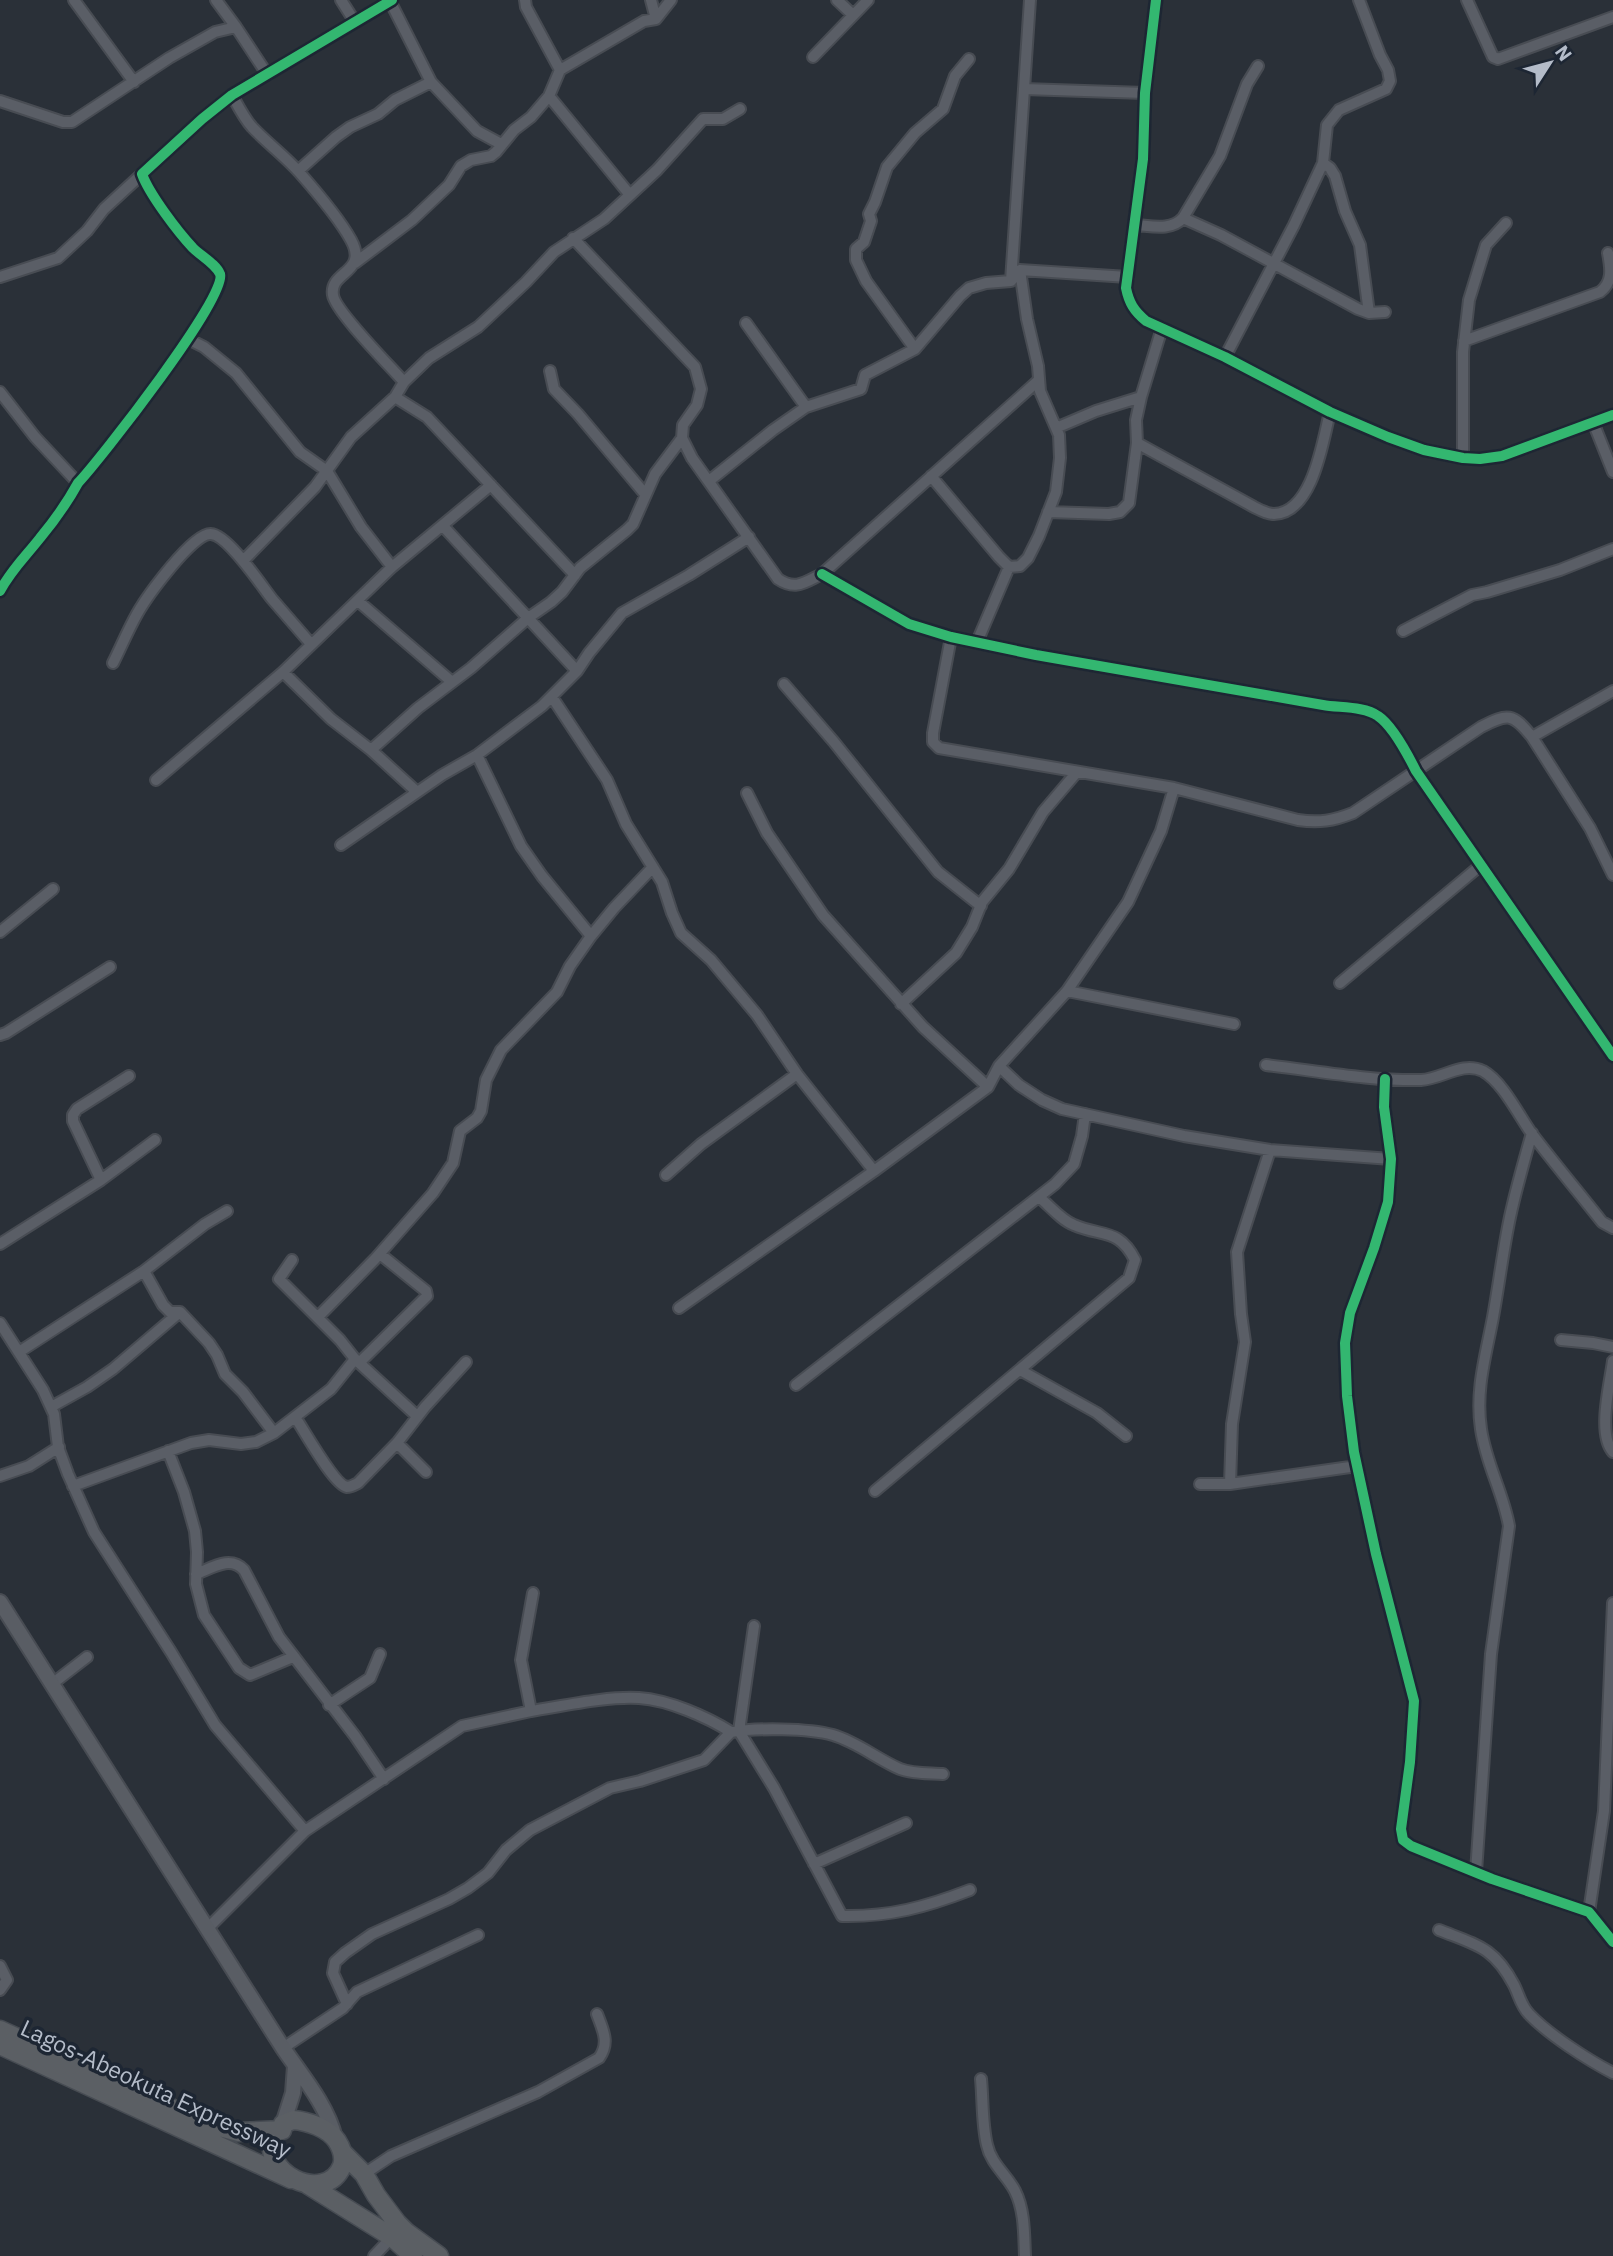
<svg xmlns="http://www.w3.org/2000/svg" width="1613" height="2256" viewBox="0 0 1613 2256" font-family="'IBM Plex Sans',sans-serif">
	<style>
		.lines { fill: none; stroke-linecap: round; stroke-linejoin: round }
		.minor-casing { stroke: #484c53; stroke-width: 14 }
		.secondary-casing { stroke: #484c53; stroke-width: 18 }
		.trunk-casing { stroke: #474c53; stroke-width: 21 }
		.minor { stroke: #5a5e66; stroke-width: 10 }
		.secondary { stroke: #595d64; stroke-width: 14 }
		.trunk { stroke: #5b5f64; stroke-width: 18 }
		.cycleway-casing { stroke: #1d2633; stroke-width: 15 }
		.cycleway { stroke: #33b770; stroke-width: 10 }
		.labels { text-anchor: middle; stroke-width: 7; stroke-linejoin: round; paint-order: stroke }
		.street-label { font-size: 23px; fill: #b4bcc9; stroke: #1d2633 }
	</style>
	<rect width="100%" height="100%" fill="#2a3038"/>
	<g class="lines">
		<g class="minor-casing">
			<path id="minor" d="M74,0L134,82
				M216,0L236,27
				M341,0L355,22
				M525,0L526,7L560,70
				M651,0L656,19
				M837,0L853,15
				M1156,0L1145,93L1143,159L1126,288C1129,303 1134,311 1146,321L1225,357L1330,412L1388,437L1424,450L1463,458L1480,459L1502,456L1613,415
				M1467,0L1493,57L1498,59L1613,17
				M390,1L431,82L477,131L501,144
				M813,57L868,0
				M1024,89L1145,93
				M232,95C238,106 244,118 252,127C267,143 285,156 299,172C314,189 340,220 351,240C369,273 329,271 333,295C335,311 391,367 404,382
				M0,101L63,122H72L169,58L215,32L236,27L267,74
				M1323,163L1330,168L1335,176L1345,211L1360,245L1369,313
				M298,171L336,137L350,127L378,114L395,100L431,82
				M630,195L657,170L703,119H723L740,109
				M1183,218L1221,235L1358,309L1369,313L1385,312
				M1136,225C1152,226 1171,231 1183,218L1220,156L1247,84L1258,66
				M573,238L695,367L701,389L697,405L683,425L682,438L692,458L778,579C796,591 805,582 822,574L1039,380
				M355,263L412,220L449,185L461,166L471,160L491,156L496,152L514,130L531,117L549,96L560,70L644,21L656,19L671,0
				M0,277L58,258L87,231L104,209L142,174
				M1011,281L1030,0
				M746,323L806,407
				M188,339L204,347L236,373L300,452L327,471L361,527L392,567
				M1464,341L1600,292C1613,282 1611,269 1608,253
				M915,349L866,281L856,260V249L864,242L871,221L869,214L875,202L887,167L915,133L943,109L955,76L969,59
				M1225,357L1294,225L1323,163L1327,125L1339,110L1386,89L1390,81L1388,70L1380,55L1359,0
				M550,371L554,389L578,414L645,494
				M0,392L35,437L78,483
				M395,397L427,417L575,575
				M1593,422L1613,472
				M1056,428L1096,411L1141,397
				M1137,443L1254,507C1260,510 1267,514 1274,514C1313,513 1323,440 1330,412
				M1463,458V352L1469,300L1486,245L1506,223
				M931,476L999,557L1009,567L1020,566L1028,558L1039,536L1056,492L1060,458L1059,435L1040,391L1038,366L1027,319L1020,270
				M709,481L773,430L806,407L861,389L865,375L915,349L960,296L969,288L986,283L1011,281L1020,270L1128,277
				M1048,512L1109,514L1120,512L1129,503L1137,443L1136,420L1141,397L1162,328
				M443,526L577,671
				M243,561L315,487L351,437L395,397L404,382L429,358L478,327L526,282L554,252L604,219L630,195L549,96
				M822,574L909,624L951,637L1036,655L1323,705C1339,708 1364,706 1378,716C1393,726 1408,755 1416,771L1613,1056
				M0,591C11,570 26,556 40,538C55,520 67,503 78,483C99,461 229,295 220,274C216,264 201,256 193,248C178,232 149,194 142,174L202,119L232,95L392,0
				M358,601L452,682
				M1403,631L1472,595L1487,592L1560,570L1613,549
				M951,637L933,733V742L939,748L1174,788L1298,820C1319,823 1333,821 1353,813L1481,727C1508,713 1513,713 1532,737L1590,828L1613,875
				M977,642L1009,567
				M113,663C121,647 128,630 137,614C146,598 193,532 211,534C228,535 261,585 272,599C285,614 298,629 311,644
				M283,672L331,719L371,750L417,792
				M784,684L834,742L938,872L981,906
				M552,697L607,780L626,824L662,882L672,913L681,933L711,960L757,1015L797,1074L874,1171
				M1532,737L1613,691
				M371,750L418,708L471,668L528,618L551,602L562,592L580,568L627,530L633,524L655,474L682,438
				M477,755L521,846L542,876L591,936
				M156,780L283,672L392,567L491,485
				M747,793L767,833L823,915L923,1027L988,1087
				M341,845L442,775L477,755L542,706L577,671L589,653L622,613L689,575L749,537
				M0,932L53,889
				M1340,983L1481,865
				M1067,991L1234,1024
				M901,1004L956,953L972,927L982,902L1009,869L1043,812L1077,772
				M0,1035L6,1033L110,967
				M1266,1065C1318,1071 1370,1081 1421,1080C1442,1079 1462,1061 1483,1071C1503,1082 1519,1116 1532,1134C1555,1164 1579,1193 1602,1222L1613,1228
				M999,1066L1019,1085L1042,1100L1062,1109L1184,1136L1270,1150L1391,1159
				M1385,1079L1384,1107L1391,1159L1388,1202L1374,1248L1350,1313L1345,1343L1347,1396L1354,1452L1376,1554L1414,1701L1410,1762L1401,1829L1403,1840L1411,1846L1492,1879L1589,1912L1613,1942
				M666,1175L701,1144L797,1074
				M101,1180L73,1121V1115L77,1109L129,1076
				M0,1244L101,1180L155,1140
				M292,1260L279,1279L340,1340L355,1359L417,1416
				M679,1308L874,1171L988,1087L999,1066L1067,991L1128,902L1161,831L1174,788
				M180,1312L209,1343L217,1355L225,1374L243,1392L274,1433
				M318,1317L375,1259L433,1193L453,1163L460,1131L477,1118L481,1111L486,1080L501,1050L557,992L570,966L591,936L614,908L653,867
				M0,1323L43,1390L54,1414L58,1447L68,1474L94,1532L171,1652L215,1725L305,1831
				M1561,1340L1593,1343L1613,1347
				M19,1352L144,1271L205,1224L227,1211
				M1613,1361C1610,1384 1597,1434 1613,1452
				M359,1363L427,1296L426,1291L380,1254
				M1020,1370L1097,1413L1126,1436
				M796,1385L1055,1184L1074,1164L1082,1136L1085,1114
				M51,1407L87,1387L113,1369L180,1312H170L163,1305L144,1271
				M295,1417C304,1430 334,1485 347,1487C351,1487 354,1485 358,1483L397,1443L425,1407L466,1362
				M397,1443L426,1472
				M168,1451L184,1492L195,1531L197,1552L196,1584L204,1615L239,1668L250,1675L293,1657
				M0,1476L29,1466L59,1447
				M1200,1484H1230L1357,1466
				M1230,1484L1232,1424L1245,1342L1241,1314L1237,1252L1270,1150
				M73,1486L191,1443L209,1440L241,1444L256,1442L274,1433L331,1389L355,1359
				M875,1491L1129,1278L1135,1260C1119,1228 1102,1237 1074,1225C1061,1220 1050,1206 1039,1197
				M196,1574C212,1568 230,1555 244,1570L279,1637L355,1736L384,1779
				M754,1626L739,1731L774,1788L842,1916C890,1917 926,1907 970,1890
				M52,1684L87,1657
				M329,1705L370,1678L380,1654
				M531,1711C563,1706 608,1696 639,1698C669,1700 707,1717 731,1732
				M814,1864L906,1823
				M1476,1872L1491,1654L1509,1526C1503,1492 1486,1464 1481,1429C1475,1390 1486,1355 1493,1317C1499,1284 1503,1250 1510,1217C1516,1189 1524,1161 1532,1133
				M1589,1912L1604,1811L1613,1603
				M208,1928L305,1831L462,1726L531,1711L521,1660L533,1593
				M1439,1930C1477,1945 1494,1947 1514,1985C1519,1995 1521,2006 1529,2014C1549,2035 1588,2060 1613,2073
				M0,1966L7,1980L0,1990
				M347,2004L333,1973L335,1962L345,1953L372,1934L449,1899L468,1888L488,1873L506,1850L530,1830L610,1788L640,1781L704,1760L731,1732C756,1728 808,1728 833,1735C857,1742 877,1759 900,1769C913,1774 929,1773 943,1774
				M283,2048L343,2008L357,1992L478,1935
				M981,2079C983,2100 982,2125 987,2145C991,2164 1007,2175 1015,2191C1025,2211 1024,2235 1025,2256
				M364,2174L391,2156L538,2092L599,2058C610,2043 603,2030 597,2014
				M374,2256L392,2237"/>
		</g>
		<g class="secondary-casing">
			<path id="secondary" d="M0,1602L283,2048C302,2076 327,2105 335,2138
				M283,2124L293,2093L295,2066"/>
		</g>
		<g class="trunk-casing">
			<path id="trunk" d="M0,2030L204,2123L239,2132L282,2130
				M0,2045L291,2179
				M293,2120C308,2121 328,2128 337,2141C342,2149 345,2157 342,2166C326,2206 254,2173 276,2131L282,2130L283,2124Z
				M343,2153L364,2174L376,2195L397,2223L406,2232L439,2256
				M307,2184L392,2237L413,2256"/>
		</g>
		<use href="#minor" class="minor"/>
		<use href="#secondary" class="secondary"/>
		<use href="#trunk" class="trunk"/>
		<g class="cycleway-casing">
			<path id="cycleway" d="M1156,0L1145,93L1143,159L1126,288C1129,303 1134,311 1146,321L1225,357L1330,412L1388,437L1424,450L1463,458L1480,459L1502,456L1613,415
				M822,574L909,624L951,637L1036,655L1323,705C1339,708 1364,706 1378,716C1393,726 1408,755 1416,771L1613,1056
				M0,591C11,570 26,556 40,538C55,520 67,503 78,483C99,461 229,295 220,274C216,264 201,256 193,248C178,232 149,194 142,174L202,119L232,95L392,0
				M1385,1079L1384,1107L1391,1159L1388,1202L1374,1248L1350,1313L1345,1343L1347,1396L1354,1452L1376,1554L1414,1701L1410,1762L1401,1829L1403,1840L1411,1846L1492,1879L1589,1912L1613,1942"/>
		</g>
		<use href="#cycleway" class="cycleway"/>
	</g>
	<g class="labels">
		<g class="street-label">
			<text transform="translate(156 2089) rotate(25)" y="8">Lagos-Abeokuta Expressway</text>
		</g>
	</g>
	<g transform="translate(1550 63) rotate(54)" stroke="#1d2633" stroke-width="5" paint-order="stroke">
	<path d="M0-5L12 26L0 18L-12 26Z" fill="#b4bcc9"/>
	<text y="-10" font-size="19" font-weight="bold" text-anchor="middle" fill="#b4bcc9">N</text>
	</g>
</svg>
